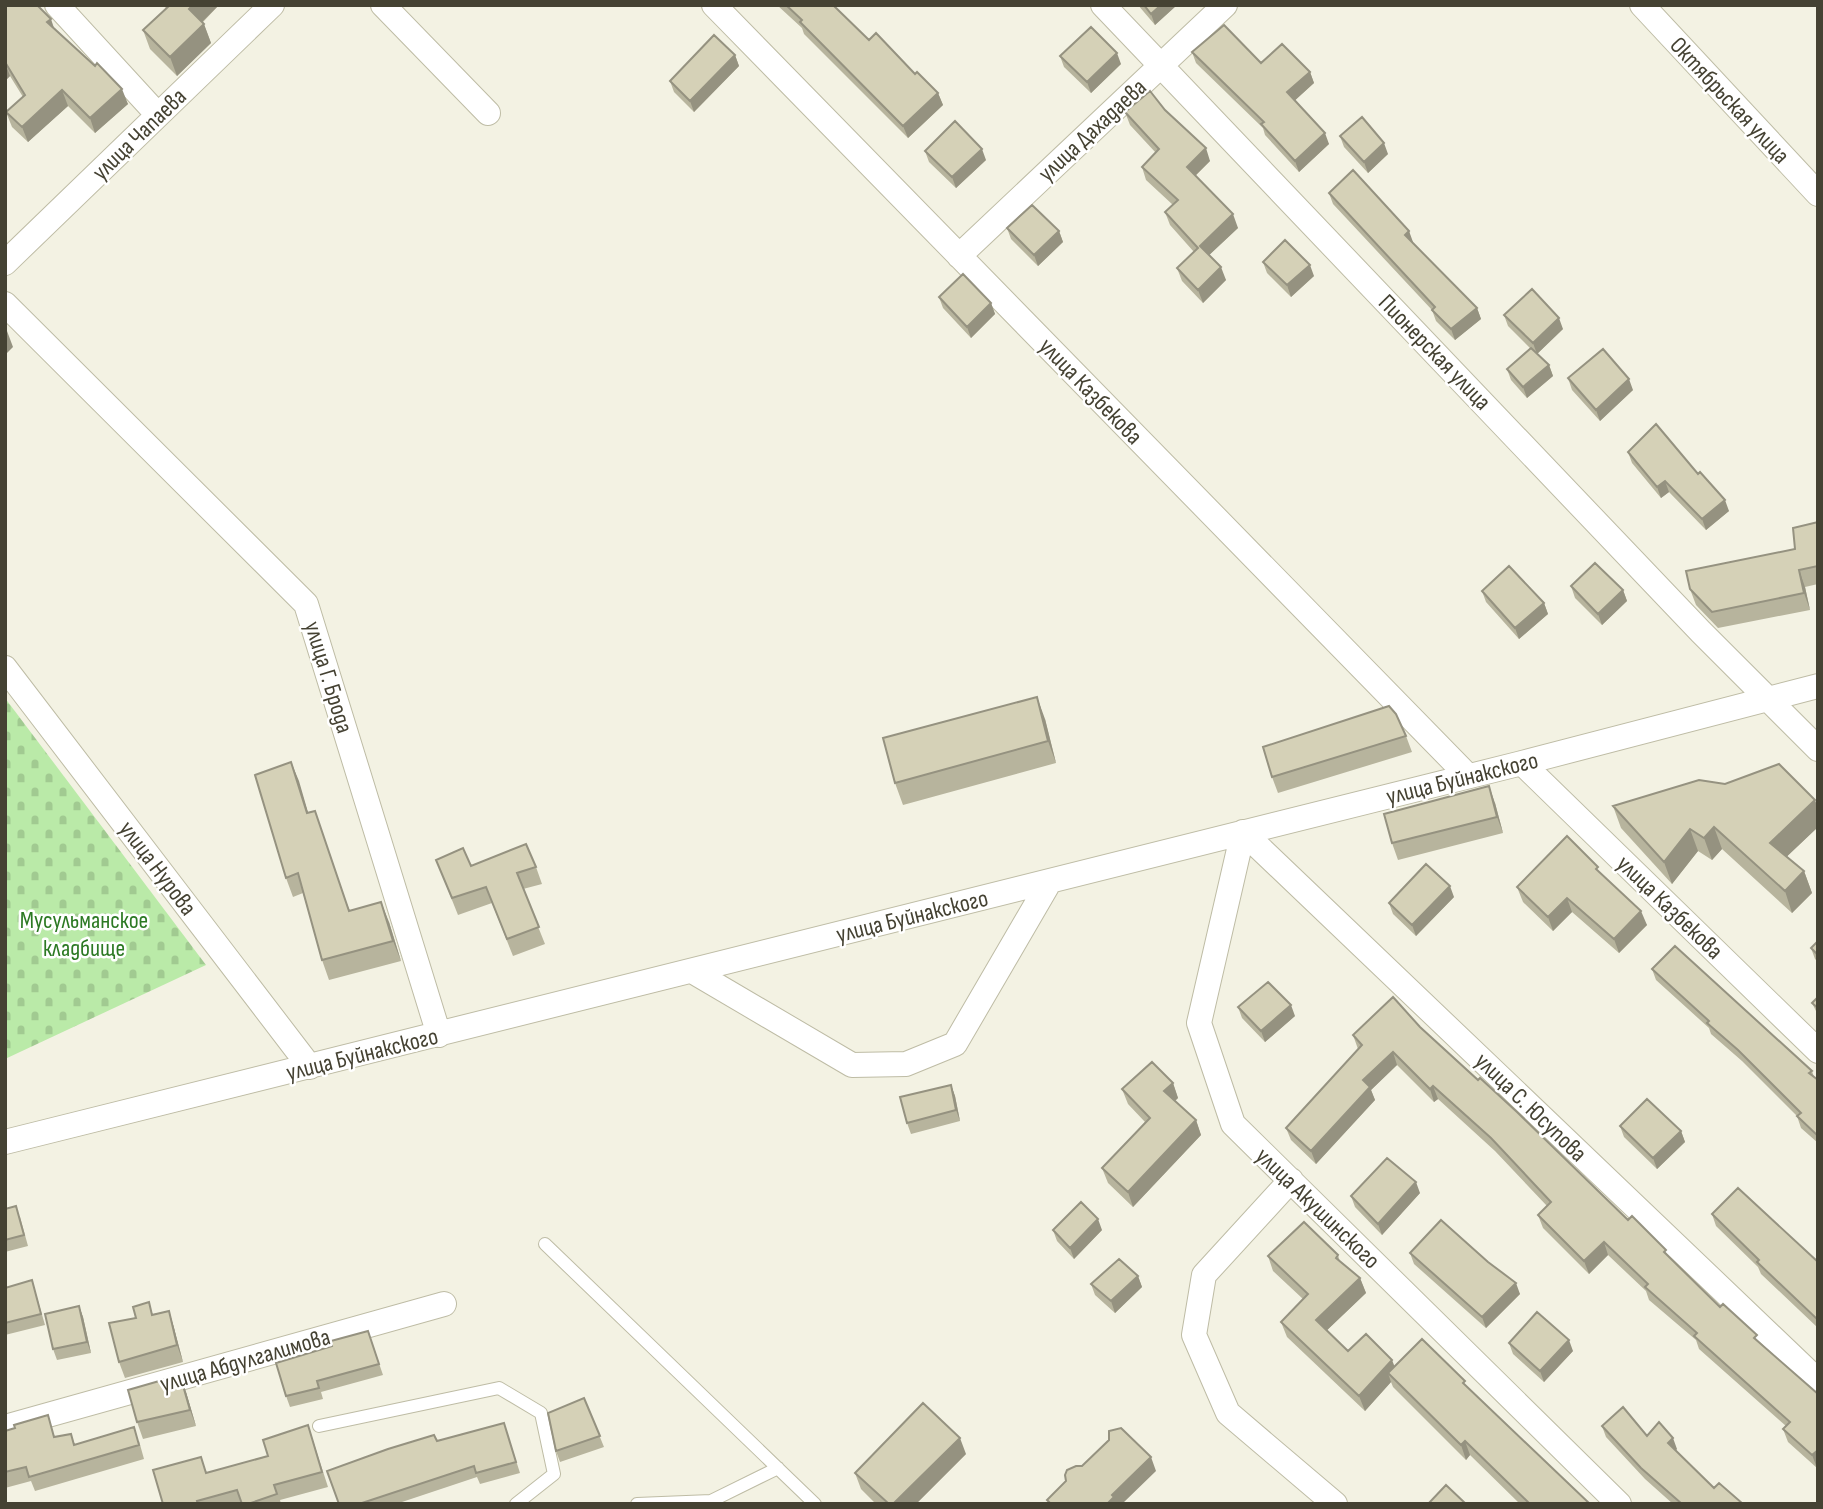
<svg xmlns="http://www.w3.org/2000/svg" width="1823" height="1509" viewBox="0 0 1823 1509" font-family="'Sofia Sans Condensed',sans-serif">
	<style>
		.cemetery { fill: url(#cemetery-stones) }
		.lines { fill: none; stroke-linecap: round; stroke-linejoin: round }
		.lane-casing { stroke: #bebca5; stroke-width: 14 }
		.street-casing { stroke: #bebca5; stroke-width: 26 }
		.lane { stroke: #fff; stroke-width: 12 }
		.street { stroke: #fff; stroke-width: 24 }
		.wall { fill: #b7b49d }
		.shaded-wall { fill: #959280 }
		.building { fill: #d5d1b7; stroke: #959280; stroke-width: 2 }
		.labels { text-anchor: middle; stroke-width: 5; stroke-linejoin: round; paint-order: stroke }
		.street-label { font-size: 24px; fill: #454233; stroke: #fff }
		.park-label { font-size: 24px; fill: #2c7923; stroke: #fff }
	</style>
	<defs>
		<pattern id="cemetery-stones" width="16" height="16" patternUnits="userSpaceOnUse" patternTransform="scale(1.75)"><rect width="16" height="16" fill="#baeaa8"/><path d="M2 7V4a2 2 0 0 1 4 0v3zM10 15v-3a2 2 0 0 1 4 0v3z" fill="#a1ca91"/></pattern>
	</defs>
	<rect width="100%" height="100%" fill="#f3f2e3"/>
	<path class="cemetery" d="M5,698L206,965L5,1059Z"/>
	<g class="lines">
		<g class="lane-casing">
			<path id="lane" d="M545,1244L815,1504
				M319,1426L499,1388L541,1413L554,1474L516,1504
				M637,1504L711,1501
				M705,1504L778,1468"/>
		</g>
		<g class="street-casing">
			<path id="street" d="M57,5L158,115
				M383,5L488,113
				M714,5L1468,776
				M1103,5L1701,632L1818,749
				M1642,5L1818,194
				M959,256L1225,5
				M5,263L272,5
				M5,304L306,604L439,1035
				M5,668L310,1067
				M1522,763L1818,1051
				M1243,832L1199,1023L1233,1124L1619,1504
				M1243,832L1818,1381
				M692,971L852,1065L906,1064L955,1044L1050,881
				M5,1142L1522,763L1818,686
				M1291,1180L1204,1275L1194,1335L1228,1413L1335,1504
				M5,1427L444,1304"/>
		</g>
		<use href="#lane" class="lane"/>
		<use href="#street" class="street"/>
	</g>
	<path class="wall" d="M5,5L55,29L128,104L95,133L68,106L28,142L12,127L6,112L23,97L10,76L5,81Z
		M163,5H219L203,22L211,43L177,76L150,49L143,30L166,8Z
		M777,5H833L869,40L938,93L943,105L908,138L804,34L802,28Z
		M1138,5H1177L1155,25Z
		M1192,52L1310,72L1314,83L1294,101L1329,144L1299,172L1265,135L1263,128L1196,63Z
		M735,55L739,66L694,112L674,92L670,81Z
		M1060,56L1121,64L1091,93L1064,67Z
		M1165,110L1210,161L1195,176L1238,228L1209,255L1226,280L1203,303L1182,281L1177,268L1194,252L1170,225L1165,212L1173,205L1146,180L1142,167L1156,153L1130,125L1125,112Z
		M1340,136L1388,154L1368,173L1344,147Z
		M925,151L986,160L956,188L929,162Z
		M1329,193L1409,231L1412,243L1477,308L1481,319L1455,340L1436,321L1432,310L1333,204Z
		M1007,228L1059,231L1063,242L1038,266L1011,239Z
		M1263,262L1314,276L1291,297L1267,273Z
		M939,297L991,303L995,314L971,338L943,308Z
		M1504,315L1563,329L1537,354L1549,365L1553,376L1527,398L1511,380L1507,369L1530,348L1508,326Z
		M1568,378L1633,390L1600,421L1572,390Z
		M1628,452L1729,511L1706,530L1669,492L1661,498L1632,463Z
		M1818,522V584L1805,587L1810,610L1718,628L1696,605L1690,589L1795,549Z
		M1571,586L1623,590L1627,601L1602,625L1575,598Z
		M1482,591L1544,603L1548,614L1519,639L1486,602Z
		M1045,719L1056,763L903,805L895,783Z
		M1406,736L1412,752L1278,793L1272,777Z
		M291,762L308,813L350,911L389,922L401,961L329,980L322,960L303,893L293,897L286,878Z
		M1495,803L1503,833L1398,860L1392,843Z
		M1613,806L1818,827L1786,857L1804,871L1812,893L1792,913L1722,849L1712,860L1698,851L1672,884L1621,828Z
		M436,860L471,866L536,867L542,884L523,889L545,944L513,956L492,903L458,915Z
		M1601,873L1647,925L1619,953L1572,912L1553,931L1523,902L1517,887Z
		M1454,897L1416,936L1393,914L1389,903Z
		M1818,941V962L1815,959L1811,948Z
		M1652,969L1812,1071L1814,1077L1818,1080V1143L1801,1128L1797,1116L1742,1061L1711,1034L1709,1028L1656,980Z
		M1818,997V1015L1812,1003Z
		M1238,1007L1295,1016L1265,1042L1242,1018Z
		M1420,1027L1668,1257L1720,1307L1818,1394L1817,1468L1788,1442L1783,1429L1786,1426L1699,1349L1696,1340L1649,1300L1646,1291L1608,1255L1589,1274L1543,1228L1538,1215L1547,1206L1495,1151L1438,1099L1434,1102L1397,1065L1371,1090L1375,1100L1316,1164L1291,1140L1286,1128L1358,1049L1353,1035Z
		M1173,1083L1178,1098L1175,1101L1196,1120L1201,1135L1133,1207L1108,1183L1102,1168L1145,1122L1128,1104L1122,1089Z
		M951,1085L955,1096L960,1121L911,1134L907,1123Z
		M1620,1126L1681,1131L1685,1142L1657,1169L1624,1137Z
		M1420,1193L1382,1235L1355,1207L1351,1196Z
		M5,1209L20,1217L28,1246L5,1252Z
		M1712,1214L1818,1262V1328L1761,1274L1758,1267L1716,1226Z
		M1053,1230H1102L1074,1259L1057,1241Z
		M1410,1253L1488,1262L1520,1294L1486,1328L1414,1264Z
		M1338,1255L1340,1262L1360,1278L1366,1293L1327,1330L1348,1351L1395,1366L1468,1388L1590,1504H1520L1470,1455L1466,1460L1393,1387L1391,1382L1365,1411L1287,1337L1281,1322L1303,1299L1273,1271L1268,1256Z
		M1138,1276L1142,1287L1115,1313L1095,1295L1091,1284Z
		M32,1280L45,1325L5,1335V1288Z
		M79,1306L83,1317L91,1353L57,1360L53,1349Z
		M169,1311L174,1328L183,1362L125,1378L119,1362L153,1314Z
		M368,1331L383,1375L321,1392L323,1399L290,1407L286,1396L332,1346Z
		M1509,1343L1573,1351L1544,1382L1513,1354Z
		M186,1392L196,1426L143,1439L137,1422Z
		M584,1398L604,1447L560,1462L556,1451Z
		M504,1423L520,1473L480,1484L477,1477L396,1504H339L437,1441Z
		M308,1425L328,1487L280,1500L281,1504H163L207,1473L268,1456Z
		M1602,1426L1647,1436L1677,1449L1676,1450L1714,1488L1743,1504H1673L1645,1479L1606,1437Z
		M5,1431L55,1437L71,1434L75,1445L139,1441L144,1459L35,1491L31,1481L5,1488Z
		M966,1454L916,1504H876L861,1489L855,1473Z"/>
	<path class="shaded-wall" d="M193,5H219L196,28L189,9Z
		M1161,5H1177L1155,25L1151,14Z
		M51,19L56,34L47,22Z
		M204,24L211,43L177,76L170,57Z
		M1117,53L1121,64L1091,93L1087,82Z
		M735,55L739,66L694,112L690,101Z
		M5,63L10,76L5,81Z
		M1310,72L1314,83L1291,104L1287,92Z
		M122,89L128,104L95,133L90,118Z
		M62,90L68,106L28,142L22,127Z
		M938,93L943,105L908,138L903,126Z
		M1325,133L1329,144L1299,172L1295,161Z
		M1384,143L1388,154L1368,173L1364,162Z
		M1206,148L1210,161L1191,180L1187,167Z
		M982,149L986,160L956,188L952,177Z
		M1233,214L1238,228L1205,259L1200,246Z
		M1059,231L1063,242L1038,266L1034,255Z
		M1409,231L1413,242L1409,246L1405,235Z
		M1310,265L1314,276L1291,297L1287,285Z
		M1221,267L1226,280L1203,303L1198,290Z
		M991,303L995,314L971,338L967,327Z
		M1477,308L1481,319L1455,340L1451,329Z
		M1559,318L1563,329L1537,354L1533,343Z
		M7,331L13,347L5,355V333Z
		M1549,365L1553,376L1527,398L1523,387Z
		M1629,379L1633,390L1600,421L1596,410Z
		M1665,481L1669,492L1661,498L1657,487Z
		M1725,500L1729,511L1706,530L1702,519Z
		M1799,570L1805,587L1810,610L1804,593Z
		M1623,590L1627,601L1602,625L1598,614Z
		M1544,603L1548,614L1519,639L1515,628Z
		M1037,697L1045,719L1056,763L1048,741Z
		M291,762L299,781L314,833L307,813Z
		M1489,786L1495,803L1503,833L1497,817Z
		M1815,800L1818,808V827L1778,865L1770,843Z
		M1714,827L1722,849L1712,860L1704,838Z
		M1690,829L1698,851L1672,884L1664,862Z
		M1804,871L1812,893L1792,913L1785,891Z
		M1450,886L1454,897L1416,936L1412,925Z
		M1567,898L1572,912L1553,931L1548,917Z
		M381,902L389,922L401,961L393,941Z
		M1641,911L1647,925L1619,953L1614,939Z
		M1291,1005L1295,1016L1265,1042L1261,1031Z
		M1393,1052L1397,1065L1371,1090L1375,1100L1316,1164L1311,1151L1363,1080Z
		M1173,1083L1178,1098L1169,1106L1164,1091Z
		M951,1085L955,1096L960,1121L956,1110Z
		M1433,1086L1438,1099L1434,1102L1430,1089Z
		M1196,1120L1201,1135L1133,1207L1128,1192Z
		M1681,1131L1685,1142L1657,1169L1653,1158Z
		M1416,1182L1420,1193L1382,1235L1378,1224Z
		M1098,1219L1102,1230L1074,1259L1070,1248Z
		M1604,1242L1608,1255L1589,1274L1584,1261Z
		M1138,1276L1142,1287L1115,1313L1111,1301Z
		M1360,1278L1366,1293L1322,1335L1316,1320Z
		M1516,1283L1520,1294L1486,1328L1482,1317Z
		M79,1306L83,1317L91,1353L87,1342Z
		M169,1311L174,1328L183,1362L177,1345Z
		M1569,1340L1573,1351L1544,1382L1540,1371Z
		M1392,1360L1398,1375L1388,1373L1391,1382L1365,1411L1359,1396Z
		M180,1375L186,1392L196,1426L190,1410Z
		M960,1438L966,1454L916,1504H893Z
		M1673,1438L1677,1449L1672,1454L1668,1443Z
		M1465,1441L1470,1455L1466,1460L1461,1445Z
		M1818,1450V1467L1817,1468L1812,1455Z
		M1151,1457L1156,1471L1122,1504H1107L1112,1495Z"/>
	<path class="building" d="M5,5H37L51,19L47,22L95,66L97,63L122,89L90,118L62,90L22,127L6,112L25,95L5,62Z
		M170,5H193L189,9L204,24L170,57L143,30Z
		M786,5H833L869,40L876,33L915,74L917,72L938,93L903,126L800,22L802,20Z
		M1144,5H1161L1151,14Z
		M1224,25L1261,63L1282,44L1310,72L1287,92L1325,133L1295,161L1261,124L1264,122L1192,52Z
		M1091,27L1117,53L1087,82L1060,56Z
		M714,35L735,55L690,101L670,81Z
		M1150,91L1165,110L1206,148L1187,167L1233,214L1200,246L1221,267L1198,290L1177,268L1198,248L1165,212L1178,200L1142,167L1159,149L1125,112Z
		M1362,117L1384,143L1364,162L1340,136Z
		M955,121L982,149L952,177L925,151Z
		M1353,170L1409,231L1405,235L1477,308L1451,329L1432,310L1435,307L1329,193Z
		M1032,205L1059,231L1034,255L1007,228Z
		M1285,240L1310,265L1287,285L1263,262Z
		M963,274L991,303L967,327L939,297Z
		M1532,289L1559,318L1533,343L1504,315Z
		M1531,348L1549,365L1523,387L1507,369Z
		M1603,349L1629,379L1596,410L1568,378Z
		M1656,424L1698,474L1700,472L1725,500L1702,519L1665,481L1657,487L1628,452Z
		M1818,522V566L1799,570L1804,593L1712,612L1690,589L1686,571L1795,549L1793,528Z
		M1595,563L1623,590L1598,614L1571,586Z
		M1509,566L1544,603L1515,628L1482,591Z
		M1037,697L1048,741L895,783L883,738Z
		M1389,706L1396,714L1406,736L1272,777L1263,747Z
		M291,762L307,813L315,811L349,911L381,902L393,941L322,960L298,873L286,878L255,775Z
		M1779,764L1815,800L1770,843L1804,871L1785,891L1714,827L1704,838L1690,829L1664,862L1613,806L1699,780L1725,784Z
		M1489,786L1497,817L1392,843L1384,814Z
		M1567,836L1598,867L1596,869L1641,911L1614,939L1567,898L1548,917L1517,887Z
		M526,844L536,867L517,873L539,927L507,939L486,887L452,898L436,860L463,848L471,866Z
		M1426,864L1450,886L1412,925L1389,903Z
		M1818,941V955L1811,948Z
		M1675,946L1812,1071L1809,1073L1818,1080V1136L1797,1116L1801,1113L1738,1050L1707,1023L1709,1021L1652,969Z
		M1268,982L1291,1005L1261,1031L1238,1007Z
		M1393,997L1420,1027L1478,1080L1480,1078L1517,1112L1628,1220L1632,1216L1666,1250L1664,1252L1720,1307L1723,1304L1757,1335L1754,1338L1818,1394V1450L1812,1455L1783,1429L1790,1422L1694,1336L1697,1333L1645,1287L1648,1284L1604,1242L1584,1261L1538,1215L1551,1202L1491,1138L1433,1086L1430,1089L1393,1052L1363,1080L1370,1087L1311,1151L1286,1128L1362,1045L1353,1035Z
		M1818,997V1008L1812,1003Z
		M1152,1062L1173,1083L1164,1091L1196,1120L1128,1192L1102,1168L1150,1118L1122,1089Z
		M951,1085L956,1110L907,1123L900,1097Z
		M1647,1099L1681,1131L1653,1158L1620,1126Z
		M1387,1158L1416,1182L1378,1224L1351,1196Z
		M1738,1188L1818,1262V1320L1757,1262L1759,1260L1712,1214Z
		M1081,1202L1098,1219L1070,1248L1053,1230Z
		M16,1206L24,1235L5,1240V1209Z
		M1441,1220L1488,1262L1516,1283L1482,1317L1410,1253Z
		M1304,1222L1338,1255L1336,1258L1360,1278L1316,1320L1348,1351L1366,1334L1392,1360L1359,1396L1281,1322L1308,1294L1268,1256Z
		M1119,1259L1138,1276L1111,1301L1091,1284Z
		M32,1280L41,1314L5,1323V1288Z
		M149,1302L152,1315L169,1311L177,1345L119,1362L109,1323L136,1318L133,1307Z
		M79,1306L87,1342L53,1349L45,1314Z
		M1537,1312L1569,1340L1540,1371L1509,1343Z
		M368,1331L379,1364L317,1381L319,1388L286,1396L276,1363L332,1346L331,1341Z
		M1422,1339L1465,1381L1463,1383L1590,1504H1530L1465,1441L1461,1445L1388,1373Z
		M180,1375L190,1410L137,1422L128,1390Z
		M584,1398L600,1436L556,1451L548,1413Z
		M923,1403L960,1438L893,1504H889L855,1473Z
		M1623,1407L1647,1436L1659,1422L1673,1438L1668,1443L1714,1488L1719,1483L1743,1504H1682L1641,1468L1602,1426Z
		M48,1415L54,1437L71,1434L74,1445L134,1427L139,1445L29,1477L26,1467L5,1472V1431L15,1428L14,1425Z
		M504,1423L516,1462L476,1473L474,1466L359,1504H339L327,1471L388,1449L434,1435L437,1441Z
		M308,1425L322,1472L274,1485L277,1494L248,1504H242L237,1490L197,1501L198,1504H163L153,1470L201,1457L206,1473L268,1456L263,1440Z
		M1121,1428L1151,1457L1112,1495L1114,1497L1107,1504H1051L1047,1500L1066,1481L1065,1475L1067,1470L1076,1466H1082L1109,1440V1431Z
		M1446,1485L1466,1504H1428Z"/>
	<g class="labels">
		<g class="street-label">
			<text transform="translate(1730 100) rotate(47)" y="8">Октябрьская улица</text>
			<text transform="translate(1092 130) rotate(-43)" y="8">улица Дахадаева</text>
			<text transform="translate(139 134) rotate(-44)" y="8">улица Чапаева</text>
			<text transform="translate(1435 352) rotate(46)" y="8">Пионерская улица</text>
			<text transform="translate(1091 391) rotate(46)" y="8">улица Казбекова</text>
			<text transform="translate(329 677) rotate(73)" y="8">улица Г. Брода</text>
			<text transform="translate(1462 778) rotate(-14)" y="8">улица Буйнакского</text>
			<text transform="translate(158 868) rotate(53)" y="8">улица Нурова</text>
			<text transform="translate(1670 907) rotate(44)" y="8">улица Казбекова</text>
			<text transform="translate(912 916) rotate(-14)" y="8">улица Буйнакского</text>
			<text transform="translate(362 1054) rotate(-14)" y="8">улица Буйнакского</text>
			<text transform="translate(1531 1107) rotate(44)" y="8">улица С. Юсупова</text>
			<text transform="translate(1318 1208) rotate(44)" y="8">улица Акушинского</text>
			<text transform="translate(245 1360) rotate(-16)" y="8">улица Абдулгалимова</text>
		</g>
		<g class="park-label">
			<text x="84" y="928">Мусульманское<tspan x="84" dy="28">кладбище</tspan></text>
		</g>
	</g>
	<rect width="1823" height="1509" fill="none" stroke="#454233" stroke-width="14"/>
</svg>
